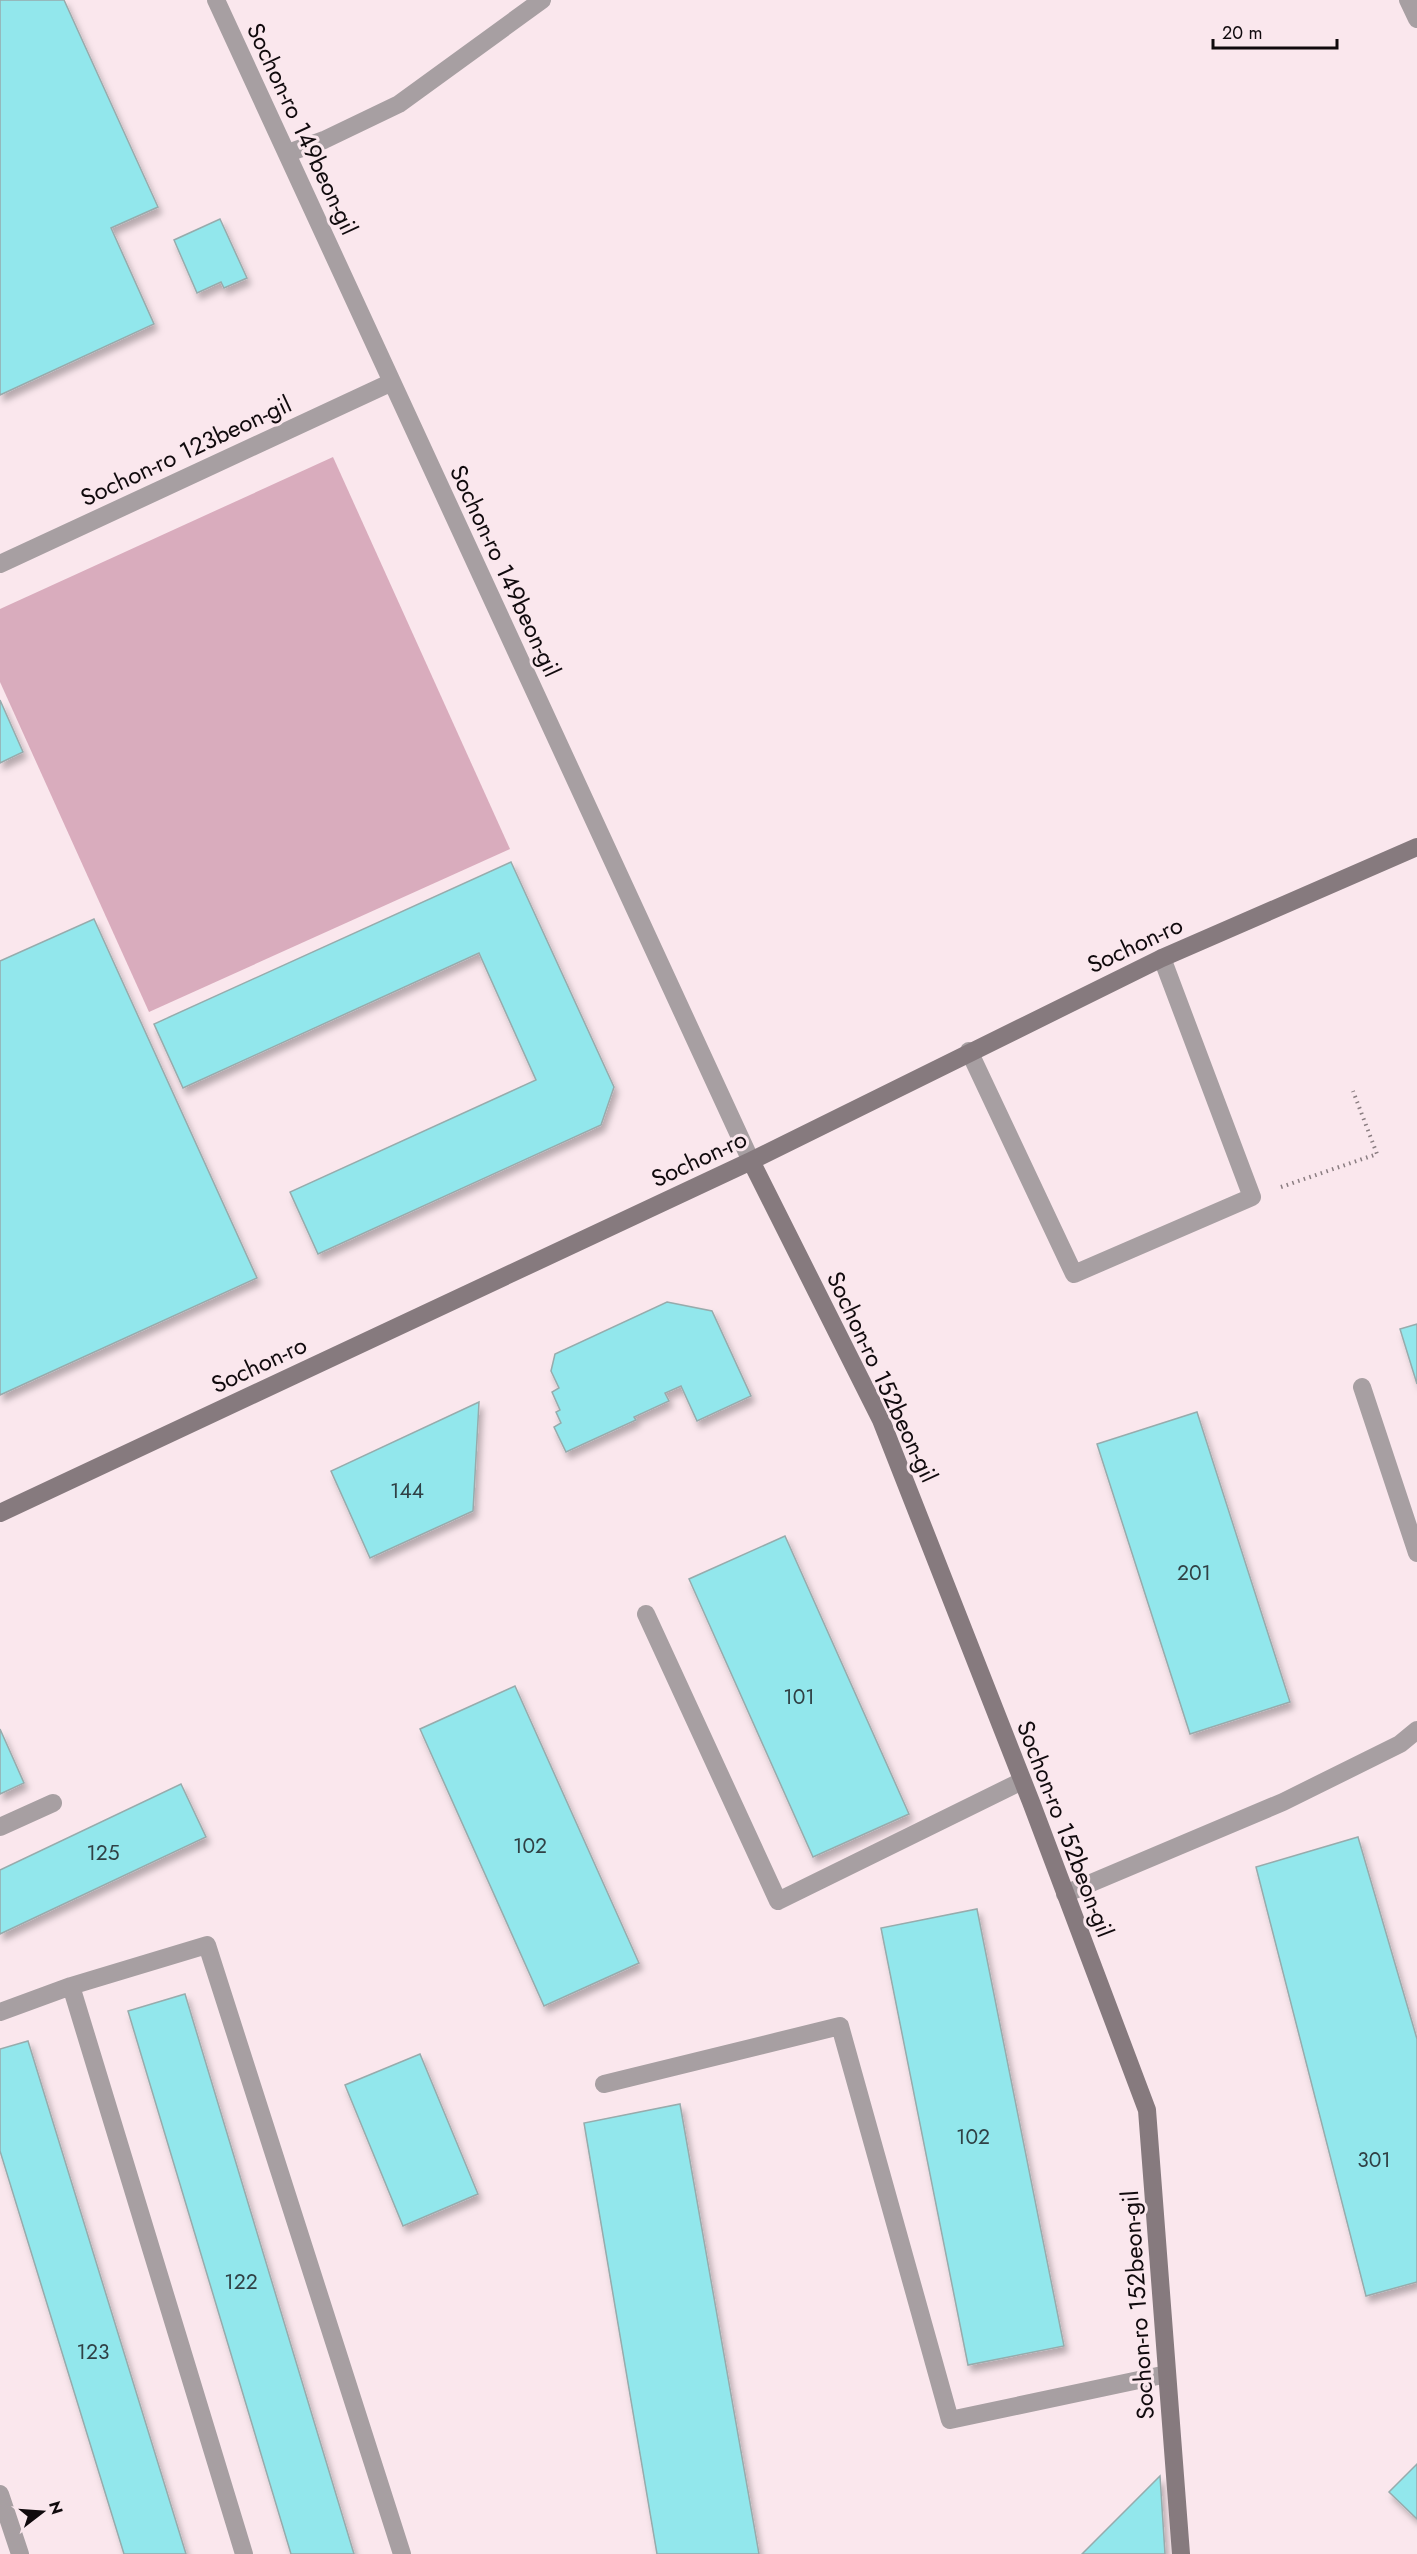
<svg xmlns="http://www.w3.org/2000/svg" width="1417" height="2554" viewBox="0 0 1417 2554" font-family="Jost,sans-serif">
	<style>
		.green { fill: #d9acbd }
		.building { fill: #92e7ec; stroke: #97abac; stroke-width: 1.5; filter: url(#shadow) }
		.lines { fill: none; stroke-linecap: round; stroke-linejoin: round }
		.path { stroke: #8a7d81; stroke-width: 4; stroke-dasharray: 1.5 4.5; stroke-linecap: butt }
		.lane { stroke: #a79fa2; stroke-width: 18 }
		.street { stroke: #a79fa2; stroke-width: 18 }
		.secondary { stroke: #867a7e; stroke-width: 18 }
		.labels { text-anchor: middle; stroke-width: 6; stroke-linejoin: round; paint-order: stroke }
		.number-label { font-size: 21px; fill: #304145 }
		.street-label { font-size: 24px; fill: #100a0d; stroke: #fae7ed }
	</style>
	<defs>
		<filter id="shadow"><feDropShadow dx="3.5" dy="6" stdDeviation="3" flood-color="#0004"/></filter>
	</defs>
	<rect width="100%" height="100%" fill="#fae7ed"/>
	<path class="green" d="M333,457L510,849L149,1012L0,682V609Z"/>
	<path class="building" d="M0,0H64L158,207L111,228L154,324L0,395Z
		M220,219L247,278L224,288L221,282L197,293L174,240Z
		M0,700L23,752L0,763Z
		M511,862L614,1087L601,1125L318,1254L290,1192L536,1080L479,953L183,1088L154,1024Z
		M94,919L257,1278L0,1395V961Z
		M667,1302L712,1311L751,1396L697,1421L681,1386L665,1393L669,1401L634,1417L636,1420L566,1452L554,1427L561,1423L556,1412L560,1410L552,1392L559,1388L551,1371L555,1354Z
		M1417,1324V1384L1400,1329Z
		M479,1402L473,1511L370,1558L331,1471Z
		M1197,1412L1290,1702L1190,1734L1097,1444Z
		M785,1536L909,1814L813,1857L689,1579Z
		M515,1686L639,1963L544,2006L420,1729Z
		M0,1729L24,1783L0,1794Z
		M181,1784L206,1837L0,1934V1870Z
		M1358,1837L1417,2039V2282L1366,2296L1256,1867Z
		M977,1909L1064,2346L968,2365L881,1928Z
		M185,1994L354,2554H291L128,2011Z
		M28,2041L186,2554H124L0,2151V2049Z
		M420,2054L478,2194L403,2226L345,2085Z
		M680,2104L759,2554H657L584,2123Z
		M1417,2464V2519L1389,2492Z
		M1160,2476L1165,2554H1082Z"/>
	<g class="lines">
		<path class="path" d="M1281,1187L1377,1154L1353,1091"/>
		<path class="lane" d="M288,153L324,140L399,104L542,0
			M969,1051L1074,1274L1252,1197L1162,958
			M1362,1387L1417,1553
			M646,1614L778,1901L1022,1781
			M0,1827L53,1803
			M1065,1894L1283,1802L1400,1744L1417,1730
			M0,2012L71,1986
			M604,2084L840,2026L950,2420L1167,2374
			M0,2494L20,2554
			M244,2554L71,1986L207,1945L402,2554"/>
		<path class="street" d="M216,0L751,1161
			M1408,0L1417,19
			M0,564L392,382"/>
		<path class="secondary" d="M751,1161L881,1420L1031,1802L1147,2110L1181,2554
			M0,1513L751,1161L1162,958L1417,847"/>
	</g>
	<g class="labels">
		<g class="number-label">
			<text x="407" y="1498">144</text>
			<text x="1194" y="1580">201</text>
			<text x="799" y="1704">101</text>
			<text x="530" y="1853">102</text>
			<text x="103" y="1860">125</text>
			<text x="973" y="2144">102</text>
			<text x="1374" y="2167">301</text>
			<text x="241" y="2289">122</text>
			<text x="93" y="2359">123</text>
		</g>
		<g class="street-label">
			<text transform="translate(302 129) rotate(65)" y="8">Sochon-ro 149beon-gil</text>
			<text transform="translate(186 451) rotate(-25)" y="8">Sochon-ro 123beon-gil</text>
			<text transform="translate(505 571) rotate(65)" y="8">Sochon-ro 149beon-gil</text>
			<text transform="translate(1135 945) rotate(-25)" y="8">Sochon-ro</text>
			<text transform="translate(699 1159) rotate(-25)" y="8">Sochon-ro</text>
			<text transform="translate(259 1365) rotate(-25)" y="8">Sochon-ro</text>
			<text transform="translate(882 1377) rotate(65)" y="8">Sochon-ro 152beon-gil</text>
			<text transform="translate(1065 1829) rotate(69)" y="8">Sochon-ro 152beon-gil</text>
			<text transform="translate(1138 2305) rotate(-94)" y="8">Sochon-ro 152beon-gil</text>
		</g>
	</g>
	<g transform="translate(42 2512) rotate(73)" stroke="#fae7ed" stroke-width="4.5" paint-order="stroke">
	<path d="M0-4.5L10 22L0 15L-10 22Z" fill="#100a0d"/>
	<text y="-9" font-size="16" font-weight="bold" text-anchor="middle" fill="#100a0d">N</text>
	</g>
	<path d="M1213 39v9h124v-9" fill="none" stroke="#100a0d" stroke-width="3"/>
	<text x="1222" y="39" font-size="18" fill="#100a0d" stroke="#fae7ed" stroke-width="4.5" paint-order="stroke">20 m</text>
</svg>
